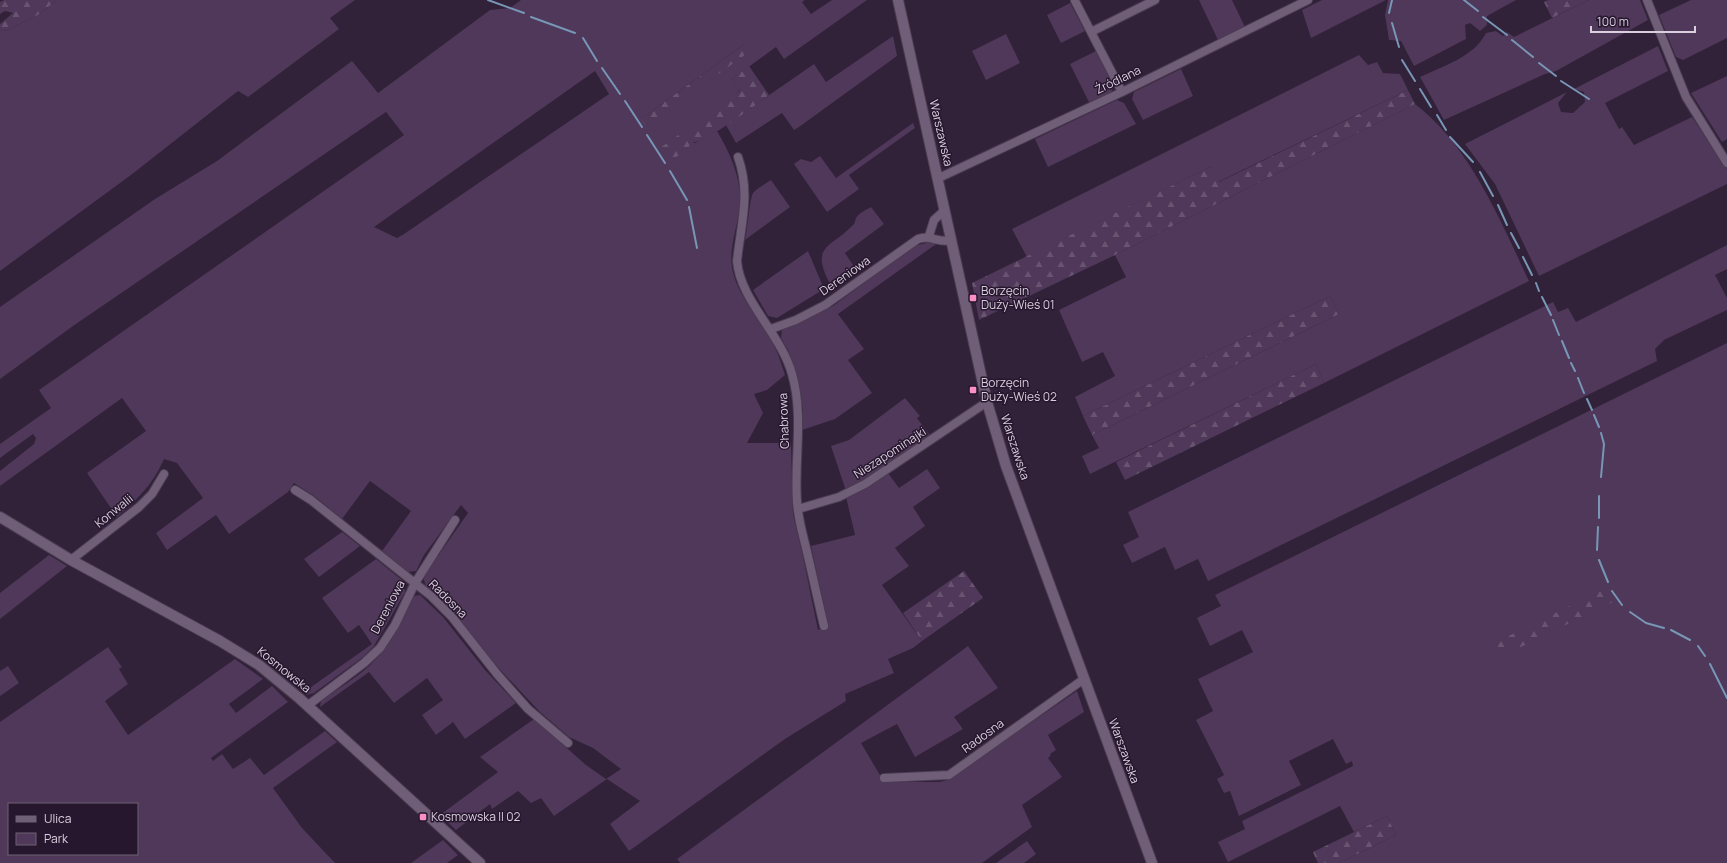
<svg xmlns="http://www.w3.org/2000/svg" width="1727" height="863" viewBox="0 0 1727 863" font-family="Manrope,sans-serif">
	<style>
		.green { fill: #4f3859; fill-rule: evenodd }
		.forest { fill: url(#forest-firs) }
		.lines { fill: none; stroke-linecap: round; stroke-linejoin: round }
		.stream { stroke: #7896b6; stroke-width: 2 }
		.minor-casing { stroke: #4b3c51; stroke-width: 10 }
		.tertiary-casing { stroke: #4b3c51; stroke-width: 12 }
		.secondary-casing { stroke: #4b3c51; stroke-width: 12 }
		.minor { stroke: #705e79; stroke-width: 8 }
		.tertiary { stroke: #705e79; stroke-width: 10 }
		.secondary { stroke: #705e79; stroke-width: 10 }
		.poi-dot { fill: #fa8fc6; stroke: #27172e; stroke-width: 1.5 }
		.labels { text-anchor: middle; stroke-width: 3; stroke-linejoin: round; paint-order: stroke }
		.street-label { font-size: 12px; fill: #dacfdf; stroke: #27172e }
		.poi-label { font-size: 12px; fill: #dacfdf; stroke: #27172e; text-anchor: start }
	</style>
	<defs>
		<pattern id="forest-firs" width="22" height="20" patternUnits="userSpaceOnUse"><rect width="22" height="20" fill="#4f3859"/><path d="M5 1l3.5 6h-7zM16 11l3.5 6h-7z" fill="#685470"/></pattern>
	</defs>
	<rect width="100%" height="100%" fill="#312139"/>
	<path class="green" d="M57,0H355L330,18L339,29L248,97L238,91L131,175L0,271V29L6,31L38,15Z
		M521,0H805L802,2L811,14L832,0H867L784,59L776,47L732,79L740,90L690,143H695L717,131C731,155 744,183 739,212C736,231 728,253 733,272C738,296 759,316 770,338C777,350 781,362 785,375L767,390L754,394L763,413L747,443H791L793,514L802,552L818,630L828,624L811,546L855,535L846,497L888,473L899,488L927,469L940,488L913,507L925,526L895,548L909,566L882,585L922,641L913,648L888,659L894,673L845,694L846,701L785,739L629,851L610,824L640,801L607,779L554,816L541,798L531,803L518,791L492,809L490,804L456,830L440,815L498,772L480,757L534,719L586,765L606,779L621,769L593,748L569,737L540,712L491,660L452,611L426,586L423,577L468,513L461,505L424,555L416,571L408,572L382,551L411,511L370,481L342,519L317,498L294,483L288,492L229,534L216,515L167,550L156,533L203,498L177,463L164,459C152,486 139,497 117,517L87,473L146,431L122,398L0,486V471L34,444L36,438L33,434L0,458V444L51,408L39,390L404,135L386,112L73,326L0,379V307L155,199L217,161L352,61L378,93L490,10L510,8ZM743,45L748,52L641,119ZM595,71L609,94L404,234L397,238L374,227Z
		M1199,0H1232L1245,27L1218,40Z
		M1322,0H1386L1311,38L1302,10Z
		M1388,0H1516L1487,16V25L1480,31L1470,23L1465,25L1466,39L1414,66L1401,41L1389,40L1385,15Z
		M1589,0H1640L1648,20L1556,71L1545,74L1444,120L1420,77C1443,66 1474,57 1486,33L1496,31L1503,36L1507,32L1514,37Z
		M1691,0H1727V38L1683,60L1676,57L1659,15Z
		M1070,3L1085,31L1061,43L1047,15Z
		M1006,34L1020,63L986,80L972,51Z
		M893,36L897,56L799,127L794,130L782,113L736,143L726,125L814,64L826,82Z
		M1658,46L1668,71L1605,103L1619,129L1622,127L1634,145L1692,117L1727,169V184L1539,276L1495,184L1465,144L1567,92L1558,103L1561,112L1573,113L1585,102L1584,92L1574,89Z
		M1096,51L1114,85L1111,93L1090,104L1070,64Z
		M1359,55L1368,65L1377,62L1383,73L1400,74L1408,90L1218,182L1212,166L1027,257L1012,229Z
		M1181,69L1193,96L1143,120L1132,99L1134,92Z
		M1727,76V139L1722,142L1691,93Z
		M1117,100L1124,103L1136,124L1048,167L1035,139Z
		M1415,104C1470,146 1500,220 1529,281L1324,383L1316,364L1090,474L1082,456L1099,448L1092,435L1339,314L1330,296L1083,416L1075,397L1115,376L1103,352L1082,362L1059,310L1126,277L1115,255Z
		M913,123L915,128L849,175L859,189L827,212L794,164L801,159L811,162L820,156L836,178Z
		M771,180L790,207L745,240C747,232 750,197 753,193C757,188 765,184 771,180Z
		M871,207L884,224L845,253L853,265C848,273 839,283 829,282C810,245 832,247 852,226C855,224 855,221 856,218C859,213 866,210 871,207Z
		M930,242H939L838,314L864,349L848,360L872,393L835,419L802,430L803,412L800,390L788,350L781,338L782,329L833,306L914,246Z
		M1727,245V269L1715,275L1727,298V310L1664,340L1655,349L1657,361L1208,581L1198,559L1175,570L1165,547L1132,563L1123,545L1139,537L1128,512L1553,302L1558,312L1568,308L1576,322Z
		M808,251L824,289L777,318L768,316L753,290Z
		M1727,343V863H1339L1396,835L1387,816L1354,832L1340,806L1228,862L1218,842L1245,829L1242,821L1353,766L1352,761L1346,764L1333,739L1289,761L1301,785L1239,816L1230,791L1224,793L1217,779L1224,775L1196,720L1213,711L1198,679L1253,652L1242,630L1210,646L1197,618L1221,606L1215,595Z
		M905,398L920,416L917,418L931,437L872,477L846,491L831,446L849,440Z
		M342,532L360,546L319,577L304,559Z
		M49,555L67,566L0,619V593Z
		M376,559L403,581L405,592L374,646L363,657L314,693L306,695L304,692L372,644L359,625L348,633L322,598Z
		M420,595L443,617L485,670L516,703L465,739L453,722L436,735L422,715L443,700L427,678L394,703L369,672L320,707L321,701C337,689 355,679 369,666C390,647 401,620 414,596Z
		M968,646L998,688L954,717L963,729L915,757L897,724L861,743L884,782H940L947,780L1077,691L1084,712L1048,735L1056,750L1050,754L1051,755L1048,758L1062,777L1022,805L1032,827L982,863H680L677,859Z
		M108,647L122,667L119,669L128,684L105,701L128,735L235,659L263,679L229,704L236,713L272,686L288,702L211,758L213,761L222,754L233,769L250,758L264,775L325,731L337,742L273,788L302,828L335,863H0V722ZM9,804H137V854H9Z
		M8,666L19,683L0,696V671Z
		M443,840L458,855L447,863H411Z
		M1027,841L1036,854L1024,863H996Z"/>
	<path class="forest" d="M4,0H57L38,15L6,31L0,29V24L13,13L5,11L0,14V2Z
		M1548,0H1589L1552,18L1544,2Z
		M743,45L749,52L646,126L641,119Z
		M749,66L769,95C755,105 704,144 690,143L688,150L669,161L660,148L740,91L732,79Z
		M1408,90L1415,104L1115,255L979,320L972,283L1212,166L1219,182Z
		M1330,296L1339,314L1092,435L1083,416Z
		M1316,364L1324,383L1125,480L1116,462Z
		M964,571L983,598L922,641L903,613Z
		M1605,589L1613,602L1496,659L1490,645Z
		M1387,816L1396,835L1339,863H1318L1313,852Z"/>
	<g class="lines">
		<path class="stream" d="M488,0L524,13
			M1464,0L1478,11
			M1389,13L1392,0
			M531,17L575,33
			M1483,17L1507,35
			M1392,23L1399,47
			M583,38L597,61
			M1512,40L1533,57
			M1402,60L1415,81
			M1539,63L1556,76
			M602,68L620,94
			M1561,81L1589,99
			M1420,89L1431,107
			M625,101L642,127
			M1437,115L1446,130
			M647,135L665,163
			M1450,137L1473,162
			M670,171L687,200
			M1480,172L1493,196
			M1498,205L1507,225
			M689,207L697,248
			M1511,233L1519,248
			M1523,257L1532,275
			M1536,283L1539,291
			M1542,297L1551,315
			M1553,320L1559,335
			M1562,341L1569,358
			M1571,363L1575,371
			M1578,378L1584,393
			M1587,399L1592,410
			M1594,415L1599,427
			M1601,477L1604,444L1601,433
			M1599,496V518
			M1597,550L1598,527
			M1599,560L1608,582
			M1612,591L1622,605
			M1630,612L1646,623L1664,628
			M1671,630L1690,640
			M1698,646L1705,656
			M1710,664L1727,698"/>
		<g class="minor-casing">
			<path id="minor" d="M1647,0L1686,97L1727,163
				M1075,1L1122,92
				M1091,32L1155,0
				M738,157C751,194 741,223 737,261C740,300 781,334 792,374C804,415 794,460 797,502C798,519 803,535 807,552C813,577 818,601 824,626
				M938,177L943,176L1122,92L1308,0
				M929,236L934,220L945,210
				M771,329L796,320L825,305L918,239C931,234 939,244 951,240
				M295,490L311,500L431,596L452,617L497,674L528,709L568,743
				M798,509L839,497L865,484L987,402
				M71,560L139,507L152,494L164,474
				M307,706L364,663L380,648L395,625L415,583L455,520
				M884,778L949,775L1084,679"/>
		</g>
		<g class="tertiary-casing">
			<path id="tertiary" d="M0,517L71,560L220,641L259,665L299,698L480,863"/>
		</g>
		<g class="secondary-casing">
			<path id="secondary" d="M898,0L987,402L1006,466L1152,863"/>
		</g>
		<use href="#minor" class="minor"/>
		<use href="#tertiary" class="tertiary"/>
		<use href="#secondary" class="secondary"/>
	</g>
	<g class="poi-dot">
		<rect x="969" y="294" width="8" height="8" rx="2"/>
		<rect x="969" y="386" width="8" height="8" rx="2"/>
		<rect x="419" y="813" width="8" height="8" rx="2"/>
	</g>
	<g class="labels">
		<g class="street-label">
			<text transform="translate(1118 80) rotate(-26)" y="4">Źródlana</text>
			<text transform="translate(941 133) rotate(77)" y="4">Warszawska</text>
			<text transform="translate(845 276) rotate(-35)" y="4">Dereniowa</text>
			<text transform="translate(784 421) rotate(-92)" y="4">Chabrowa</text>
			<text transform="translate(1015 447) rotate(72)" y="4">Warszawska</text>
			<text transform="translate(890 453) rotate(-33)" y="4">Niezapominajki</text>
			<text transform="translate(114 511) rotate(-39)" y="4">Konwalii</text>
			<text transform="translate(448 599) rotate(45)" y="4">Radosna</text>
			<text transform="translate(388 607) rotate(-62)" y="4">Dereniowa</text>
			<text transform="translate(284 670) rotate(39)" y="4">Kosmowska</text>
			<text transform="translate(983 736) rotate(-36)" y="4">Radosna</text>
			<text transform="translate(1124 751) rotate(70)" y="4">Warszawska</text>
		</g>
		<g class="poi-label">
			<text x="981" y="295">Borzęcin<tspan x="981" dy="14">Duży-Wieś 01</tspan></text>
			<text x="981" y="387">Borzęcin<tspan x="981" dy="14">Duży-Wieś 02</tspan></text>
			<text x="431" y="821">Kosmowska II 02</text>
		</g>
	</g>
	<rect x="8" y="803" width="130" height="52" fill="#27172e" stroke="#6f6175"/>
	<rect x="16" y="816" width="20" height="6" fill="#705e79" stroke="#6f6175"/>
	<text x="44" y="823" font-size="12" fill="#dacfdf">Ulica</text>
	<rect x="16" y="833" width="20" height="12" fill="#4f3859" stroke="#6f6175"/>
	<text x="44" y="843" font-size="12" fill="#dacfdf">Park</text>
	<path d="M1591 26v6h104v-6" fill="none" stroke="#dacfdf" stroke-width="2"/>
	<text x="1597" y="26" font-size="12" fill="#dacfdf" stroke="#27172e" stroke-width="3" paint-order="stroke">100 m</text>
</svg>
